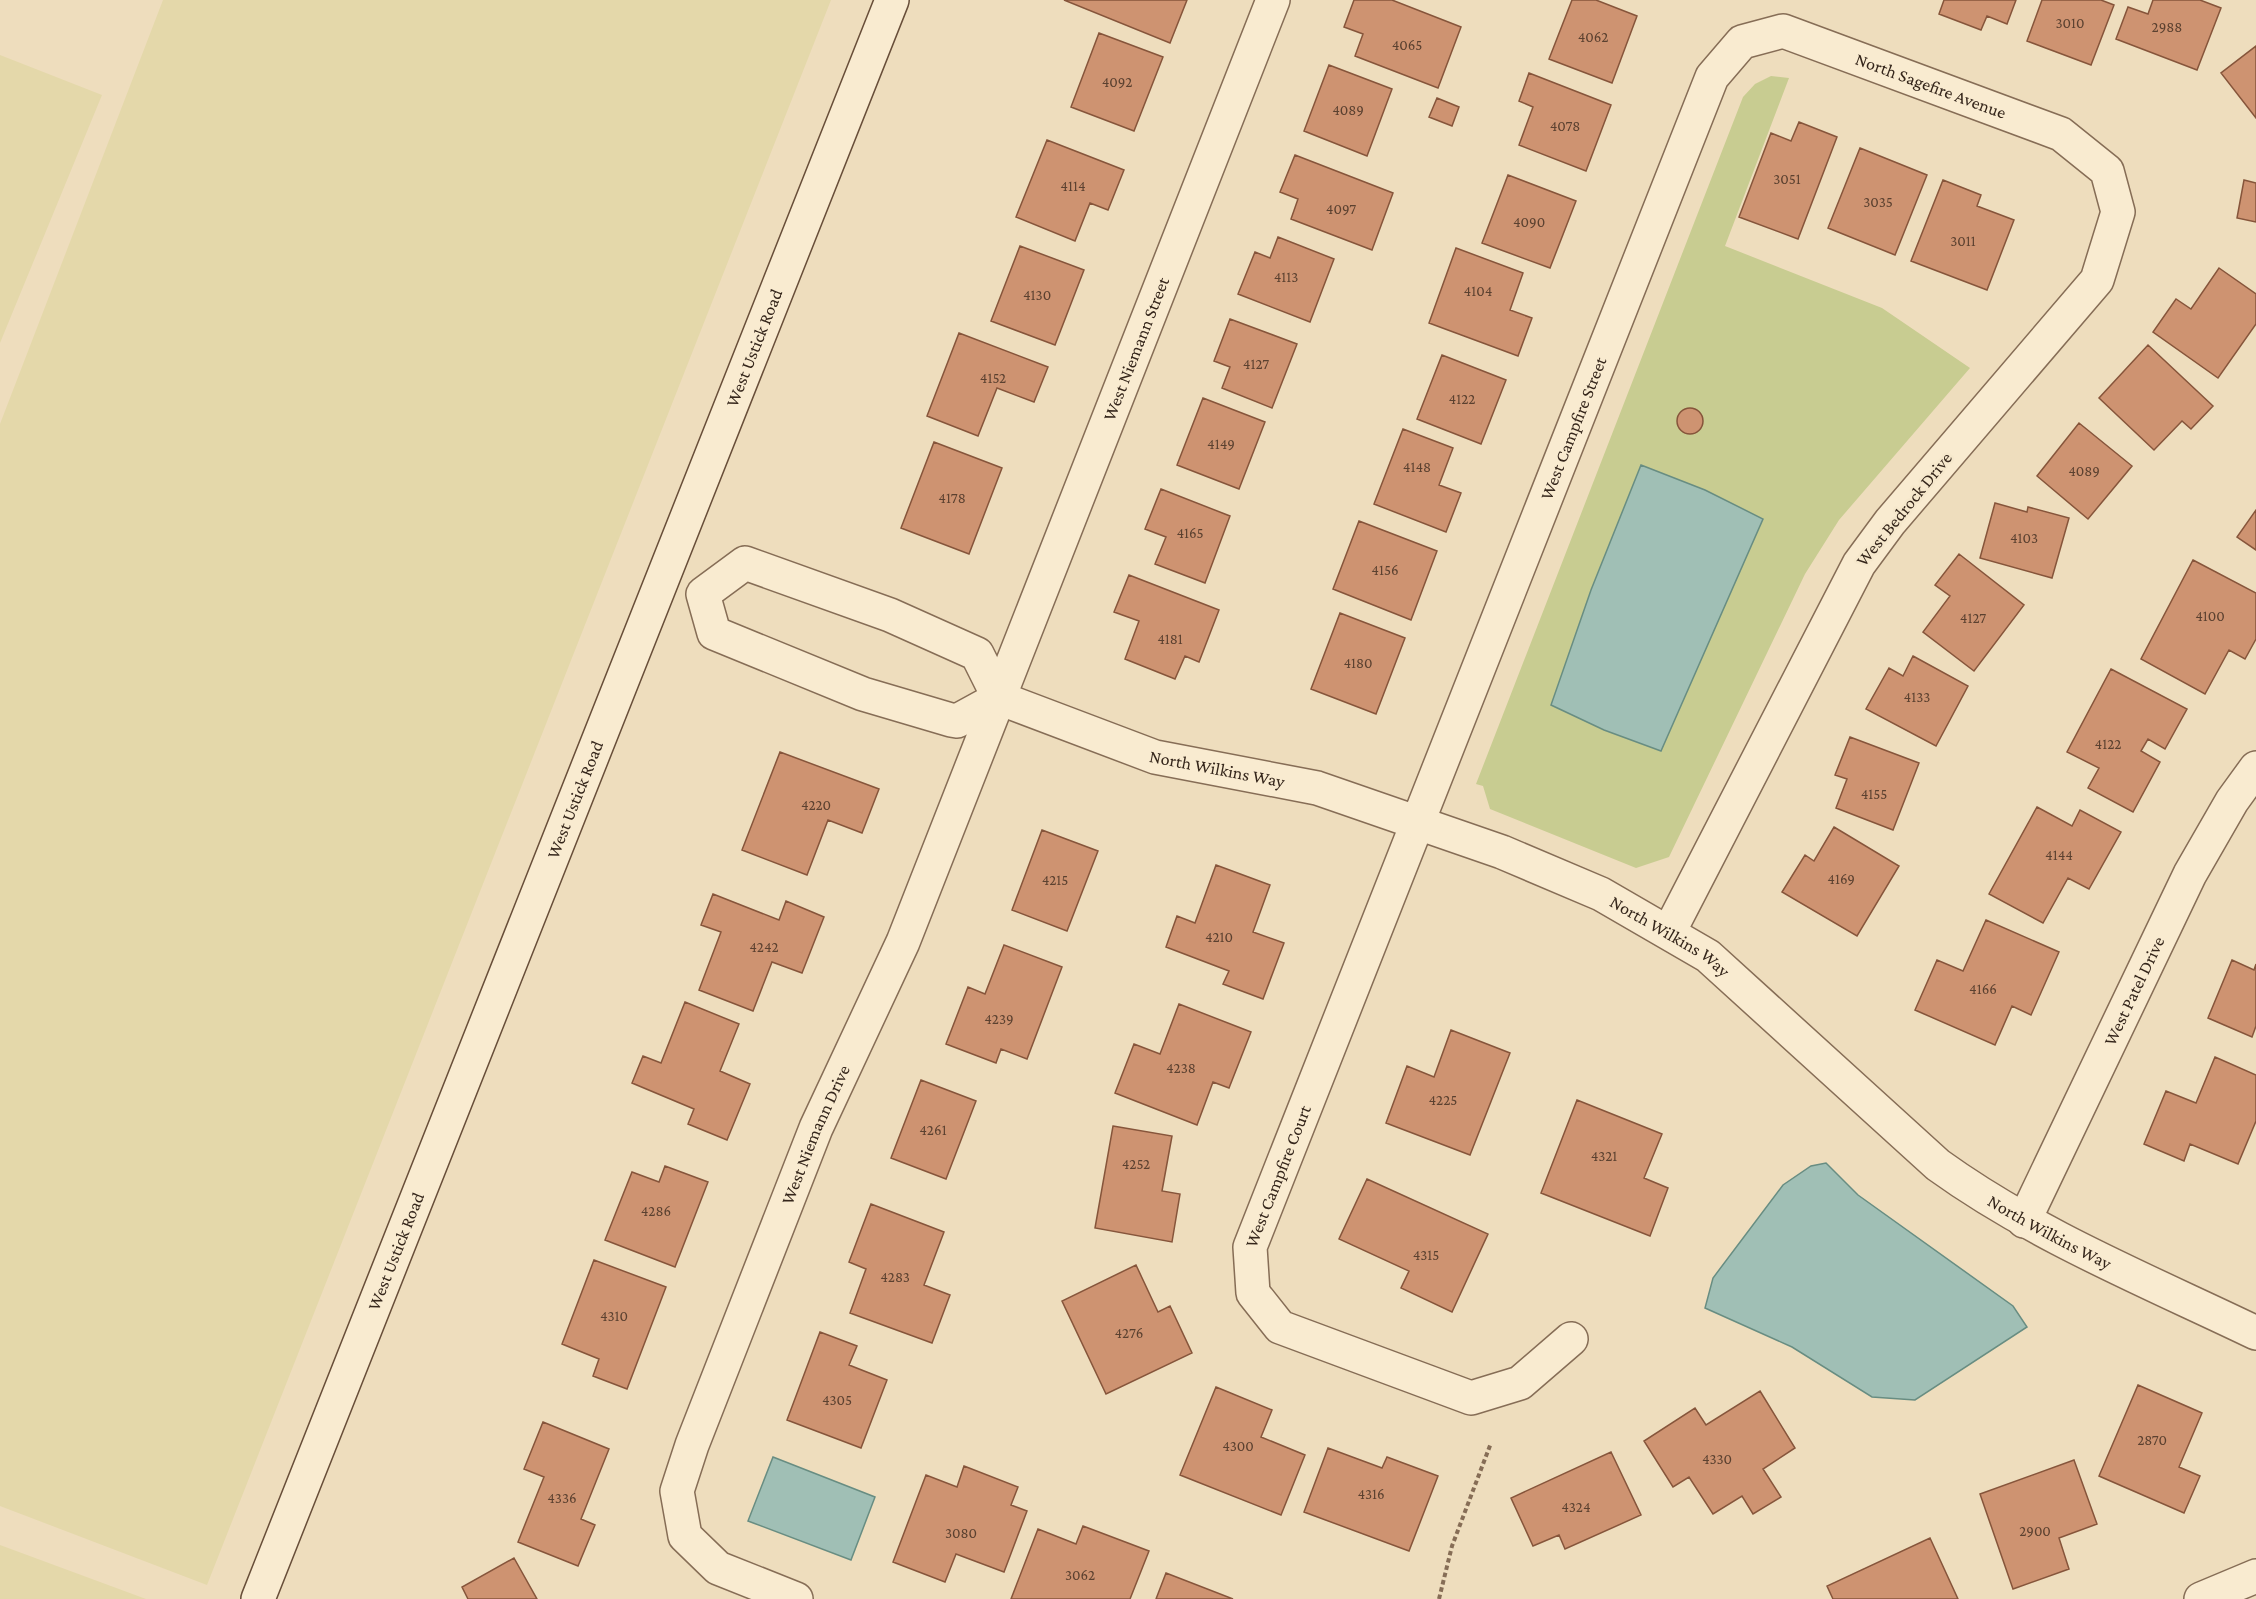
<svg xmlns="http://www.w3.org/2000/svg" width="2256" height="1599" viewBox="0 0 2256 1599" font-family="'Crimson Pro',serif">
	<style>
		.farmland { fill: #e4d8aa }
		.green { fill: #c8cc91 }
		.water { fill: #a0bfb5; stroke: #688d82; stroke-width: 1.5 }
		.building { fill: #ce9371; stroke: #86553b; stroke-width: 1.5 }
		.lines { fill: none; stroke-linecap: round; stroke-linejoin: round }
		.minor-casing { stroke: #866d56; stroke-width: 36 }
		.tertiary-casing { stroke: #866d56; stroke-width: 36 }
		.secondary-casing { stroke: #684e39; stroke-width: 36 }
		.path { stroke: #866d56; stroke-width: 4; stroke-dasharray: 4.5 3; stroke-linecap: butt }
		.minor { stroke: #f9ebd0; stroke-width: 33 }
		.tertiary { stroke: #f9ebd0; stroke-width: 33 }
		.secondary { stroke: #f9ebd0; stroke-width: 33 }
		.labels { text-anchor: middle; stroke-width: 5; stroke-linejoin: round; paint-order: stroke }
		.number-label { font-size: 15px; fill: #5b4130 }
		.street-label { font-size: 18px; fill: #35261b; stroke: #f6e8cc }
	</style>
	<rect width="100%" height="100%" fill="#eeddbd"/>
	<path class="farmland" d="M163,0H831L207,1585L0,1506V424Z
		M0,55L102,95L0,343Z
		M0,1545L146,1599H0Z"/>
	<path class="green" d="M1771,76L1789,78L1725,246L1882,308L1970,368L1839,520L1805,574L1669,857L1636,868L1490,809L1483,786L1476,784L1743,97L1755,84Z"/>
	<path class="water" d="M1641,465L1705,490L1763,519L1661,751L1604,730L1551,705L1591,590Z
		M1826,1163L1858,1195L2013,1306L2027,1327L1915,1400L1872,1397L1792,1347L1705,1308L1713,1278L1783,1185L1811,1166Z
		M773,1457L875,1497L851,1560L748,1521Z"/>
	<path class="building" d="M1064,0H1187L1170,43Z
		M1354,0H1392L1461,27L1438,88L1355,56L1363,34L1344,27Z
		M1572,0H1596L1637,16L1612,83L1549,59Z
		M1944,0H2016L2007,24L1987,16L1981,30L1939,14Z
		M2042,0H2101L2114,5L2091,65L2027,41Z
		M2153,0H2200L2221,8L2197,70L2116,39L2128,7L2148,14Z
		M1099,33L1163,57L1134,131L1071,107Z
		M2256,46V118L2221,73Z
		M1329,65L1392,89L1367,156L1304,131Z
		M1529,73L1611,105L1586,171L1519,145L1533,107L1519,101Z
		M1437,98L1459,107L1452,126L1429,117Z
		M1799,122L1837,137L1798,239L1739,217L1771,133L1791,141Z
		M1047,140L1124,170L1108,210L1090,203L1075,241L1016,217Z
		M1860,148L1927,175L1895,255L1828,228Z
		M1295,155L1393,193L1372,250L1291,219L1298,199L1280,192Z
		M1508,175L1576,201L1550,268L1482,243Z
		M1943,180L1981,195L1977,206L2014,220L1987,290L1911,261Z
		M2244,180L2256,183V222L2237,218Z
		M1278,237L1334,259L1310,322L1238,294L1255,252L1270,258Z
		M1020,246L1084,270L1055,345L991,321Z
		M1456,248L1523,273L1510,310L1532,318L1518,356L1429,323Z
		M2219,268L2256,294V324L2218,378L2153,332L2176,299L2191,309Z
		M1230,319L1297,344L1272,408L1222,388L1230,367L1214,361Z
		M959,333L1048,367L1034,402L997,388L978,436L927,416Z
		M2148,345L2213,406L2191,429L2182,421L2154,450L2099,398Z
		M1442,355L1506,380L1481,444L1417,419Z
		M1203,398L1265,422L1239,489L1177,465Z
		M1677 421a13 13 0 1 1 26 0a13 13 0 1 1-26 0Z
		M2079,423L2132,466L2088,519L2037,476Z
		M1403,429L1453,448L1439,485L1461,493L1446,532L1374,504Z
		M934,442L1002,468L969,554L901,528Z
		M1161,489L1230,516L1205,583L1155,564L1166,537L1145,529Z
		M1995,503L2027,512L2028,507L2069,518L2052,578L1980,558Z
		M2256,510V550L2237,537Z
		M1359,521L1437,551L1411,620L1333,589Z
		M1959,554L2024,605L1974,671L1923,632L1950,596L1935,585Z
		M2193,560L2256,593V639L2245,659L2229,650L2205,694L2141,659Z
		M1129,575L1219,610L1199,662L1185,656L1175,679L1125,659L1139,621L1114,612Z
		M1340,613L1405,638L1376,714L1311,689Z
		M1913,656L1968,686L1936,746L1866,709L1889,668L1903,676Z
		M2111,669L2187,709L2165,749L2148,739L2141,751L2160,762L2133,812L2088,788L2099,768L2067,752Z
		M1850,737L1919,763L1893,830L1836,808L1847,779L1835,775Z
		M780,752L879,789L862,833L828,820L807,875L742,850Z
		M2037,807L2072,826L2080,810L2121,832L2089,889L2068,878L2043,923L1989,894Z
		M1834,827L1899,866L1857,936L1782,892L1805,855L1814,861Z
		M1042,830L1098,851L1067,931L1012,910Z
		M1216,865L1270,885L1253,932L1284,943L1263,999L1223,984L1229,971L1166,947L1177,916L1195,923Z
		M713,894L779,920L786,901L824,917L802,973L772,962L753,1011L699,990L721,932L701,925Z
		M1986,920L2059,952L2031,1015L2012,1006L1995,1045L1915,1010L1937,960L1963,971Z
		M1004,945L1062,967L1027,1059L1001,1049L996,1063L946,1044L968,987L985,994Z
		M2232,960L2254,970L2256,964V1026L2252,1037L2208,1018Z
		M685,1002L739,1024L720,1071L750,1084L727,1140L688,1124L694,1109L632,1083L643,1056L661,1063Z
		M1179,1004L1251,1032L1229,1088L1213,1082L1197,1125L1115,1093L1134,1044L1160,1054Z
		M1451,1030L1510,1053L1470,1155L1386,1123L1407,1066L1434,1077Z
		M2215,1057L2256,1075V1121L2238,1164L2190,1144L2184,1161L2144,1144L2166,1091L2196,1103Z
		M921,1080L976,1101L946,1179L891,1158Z
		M1577,1100L1662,1134L1644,1178L1668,1188L1650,1236L1541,1193Z
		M1113,1126L1172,1136L1162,1191L1180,1194L1172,1242L1095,1228Z
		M665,1166L708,1182L675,1267L605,1240L632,1172L659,1182Z
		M1367,1179L1488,1234L1452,1312L1401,1288L1409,1271L1339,1239Z
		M871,1204L944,1232L924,1285L950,1295L932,1343L850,1313L866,1269L849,1262Z
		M594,1260L666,1287L627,1389L593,1376L599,1359L562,1344Z
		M1136,1265L1158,1312L1170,1306L1192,1353L1106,1394L1062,1301Z
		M820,1332L857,1346L849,1365L887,1380L861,1448L787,1420Z
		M2138,1385L2202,1413L2179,1467L2200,1476L2184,1513L2099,1476Z
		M1216,1387L1272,1410L1261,1437L1305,1455L1281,1515L1180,1475Z
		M1760,1391L1795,1448L1763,1469L1781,1497L1753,1514L1742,1496L1713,1514L1689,1477L1673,1487L1644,1441L1695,1408L1706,1425Z
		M543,1422L609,1449L581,1519L595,1525L578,1566L518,1542L544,1477L524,1469Z
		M1328,1448L1382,1468L1387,1457L1438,1476L1409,1551L1304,1512Z
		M1611,1452L1641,1515L1565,1549L1559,1535L1533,1546L1511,1498Z
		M2074,1460L2097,1524L2059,1538L2069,1569L2013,1589L1980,1494Z
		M964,1466L1018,1487L1011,1505L1027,1511L1004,1572L956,1554L945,1582L893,1562L926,1475L957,1487Z
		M1083,1526L1149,1551L1130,1599H1011L1038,1529L1076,1544Z
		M1930,1538L1958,1599H1833L1827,1586Z
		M514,1558L537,1599H468L462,1587Z
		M1166,1573L1233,1599H1156Z"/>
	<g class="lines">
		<g class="minor-casing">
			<g id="minor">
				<path id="s1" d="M2024,1221L2190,874L2232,801L2256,768"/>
				<path id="s2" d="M1571,1339L1520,1383L1471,1398L1280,1327L1253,1293L1250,1247L1712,77L1742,42L1783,31L2061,134L2107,171L2118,212L2097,280L1890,522L1859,564L1669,932"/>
				<path id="s3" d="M796,1599L718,1568L685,1536L677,1491L692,1445L816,1128L903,942L1273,0"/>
				<path d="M2201,1599L2256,1576"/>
			</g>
		</g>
		<g class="tertiary-casing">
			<g id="tertiary">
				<path d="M745,563L890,615L977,654L999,698L957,721L951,720L863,694L714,633L703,594Z"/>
				<path id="s4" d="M999,698L1155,757L1317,788L1502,852L1601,894L1708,956L1938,1165C2035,1235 2148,1281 2256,1333"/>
			</g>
		</g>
		<g class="secondary-casing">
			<g id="secondary">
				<path id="s5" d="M258,1599L892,0"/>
			</g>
		</g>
		<path class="path" d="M1439,1599L1452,1546L1491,1443"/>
		<use href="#minor" class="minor"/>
		<use href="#tertiary" class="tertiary"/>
		<use href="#secondary" class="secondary"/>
	</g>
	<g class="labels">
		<g class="number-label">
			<text x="2070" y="28">3010</text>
			<text x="2167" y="32">2988</text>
			<text x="1593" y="42">4062</text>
			<text x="1407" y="50">4065</text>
			<text x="1117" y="87">4092</text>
			<text x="1348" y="115">4089</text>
			<text x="1565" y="131">4078</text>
			<text x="1787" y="184">3051</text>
			<text x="1073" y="191">4114</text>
			<text x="1878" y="207">3035</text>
			<text x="1341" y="214">4097</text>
			<text x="1529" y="227">4090</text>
			<text x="1963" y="246">3011</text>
			<text x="1286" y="282">4113</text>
			<text x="1478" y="296">4104</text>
			<text x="1037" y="300">4130</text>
			<text x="1256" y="369">4127</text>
			<text x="993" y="383">4152</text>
			<text x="1462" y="404">4122</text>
			<text x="1221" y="449">4149</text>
			<text x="1417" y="472">4148</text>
			<text x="2084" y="476">4089</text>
			<text x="952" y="503">4178</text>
			<text x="1190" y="538">4165</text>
			<text x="2024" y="543">4103</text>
			<text x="1385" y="575">4156</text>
			<text x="2210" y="621">4100</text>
			<text x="1973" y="623">4127</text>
			<text x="1170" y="644">4181</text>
			<text x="1358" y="668">4180</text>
			<text x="1917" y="702">4133</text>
			<text x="2108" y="749">4122</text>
			<text x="1874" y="799">4155</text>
			<text x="816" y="810">4220</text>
			<text x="2059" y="860">4144</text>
			<text x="1841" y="884">4169</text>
			<text x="1055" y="885">4215</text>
			<text x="1219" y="942">4210</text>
			<text x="764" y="952">4242</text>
			<text x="1983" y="994">4166</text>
			<text x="999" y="1024">4239</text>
			<text x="1181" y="1073">4238</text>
			<text x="1443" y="1105">4225</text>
			<text x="933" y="1135">4261</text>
			<text x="1604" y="1161">4321</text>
			<text x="1136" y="1169">4252</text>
			<text x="656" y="1216">4286</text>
			<text x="1426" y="1260">4315</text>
			<text x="895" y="1282">4283</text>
			<text x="614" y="1321">4310</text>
			<text x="1129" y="1338">4276</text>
			<text x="837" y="1405">4305</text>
			<text x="2152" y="1445">2870</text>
			<text x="1238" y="1451">4300</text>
			<text x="1717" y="1464">4330</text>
			<text x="1371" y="1499">4316</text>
			<text x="562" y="1503">4336</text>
			<text x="1576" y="1512">4324</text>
			<text x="2035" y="1536">2900</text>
			<text x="961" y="1538">3080</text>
			<text x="1080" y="1580">3062</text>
		</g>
		<g class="street-label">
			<text dy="6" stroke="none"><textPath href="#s2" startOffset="1916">North Sagefire Avenue</textPath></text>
			<text dy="6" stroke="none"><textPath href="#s5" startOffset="1346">West Ustick Road</textPath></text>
			<text dy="6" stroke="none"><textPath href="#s3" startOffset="1407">West Niemann Street</textPath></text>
			<text dy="6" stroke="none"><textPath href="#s2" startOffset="1292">West Campfire Street</textPath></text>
			<text transform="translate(1904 509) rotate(-51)" y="6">West Bedrock Drive</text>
			<text dy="6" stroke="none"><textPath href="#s4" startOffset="230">North Wilkins Way</textPath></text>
			<text dy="6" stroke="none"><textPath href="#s5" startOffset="860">West Ustick Road</textPath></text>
			<text dy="6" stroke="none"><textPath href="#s4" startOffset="716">North Wilkins Way</textPath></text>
			<text dy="6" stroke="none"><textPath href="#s1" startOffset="255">West Patel Drive</textPath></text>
			<text dy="6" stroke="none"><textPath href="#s3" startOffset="558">West Niemann Drive</textPath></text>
			<text dy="6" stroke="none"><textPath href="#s2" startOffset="488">West Campfire Court</textPath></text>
			<text dy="6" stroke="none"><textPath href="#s4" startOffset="1200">North Wilkins Way</textPath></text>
			<text dy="6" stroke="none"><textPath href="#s5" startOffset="374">West Ustick Road</textPath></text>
		</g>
	</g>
</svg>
